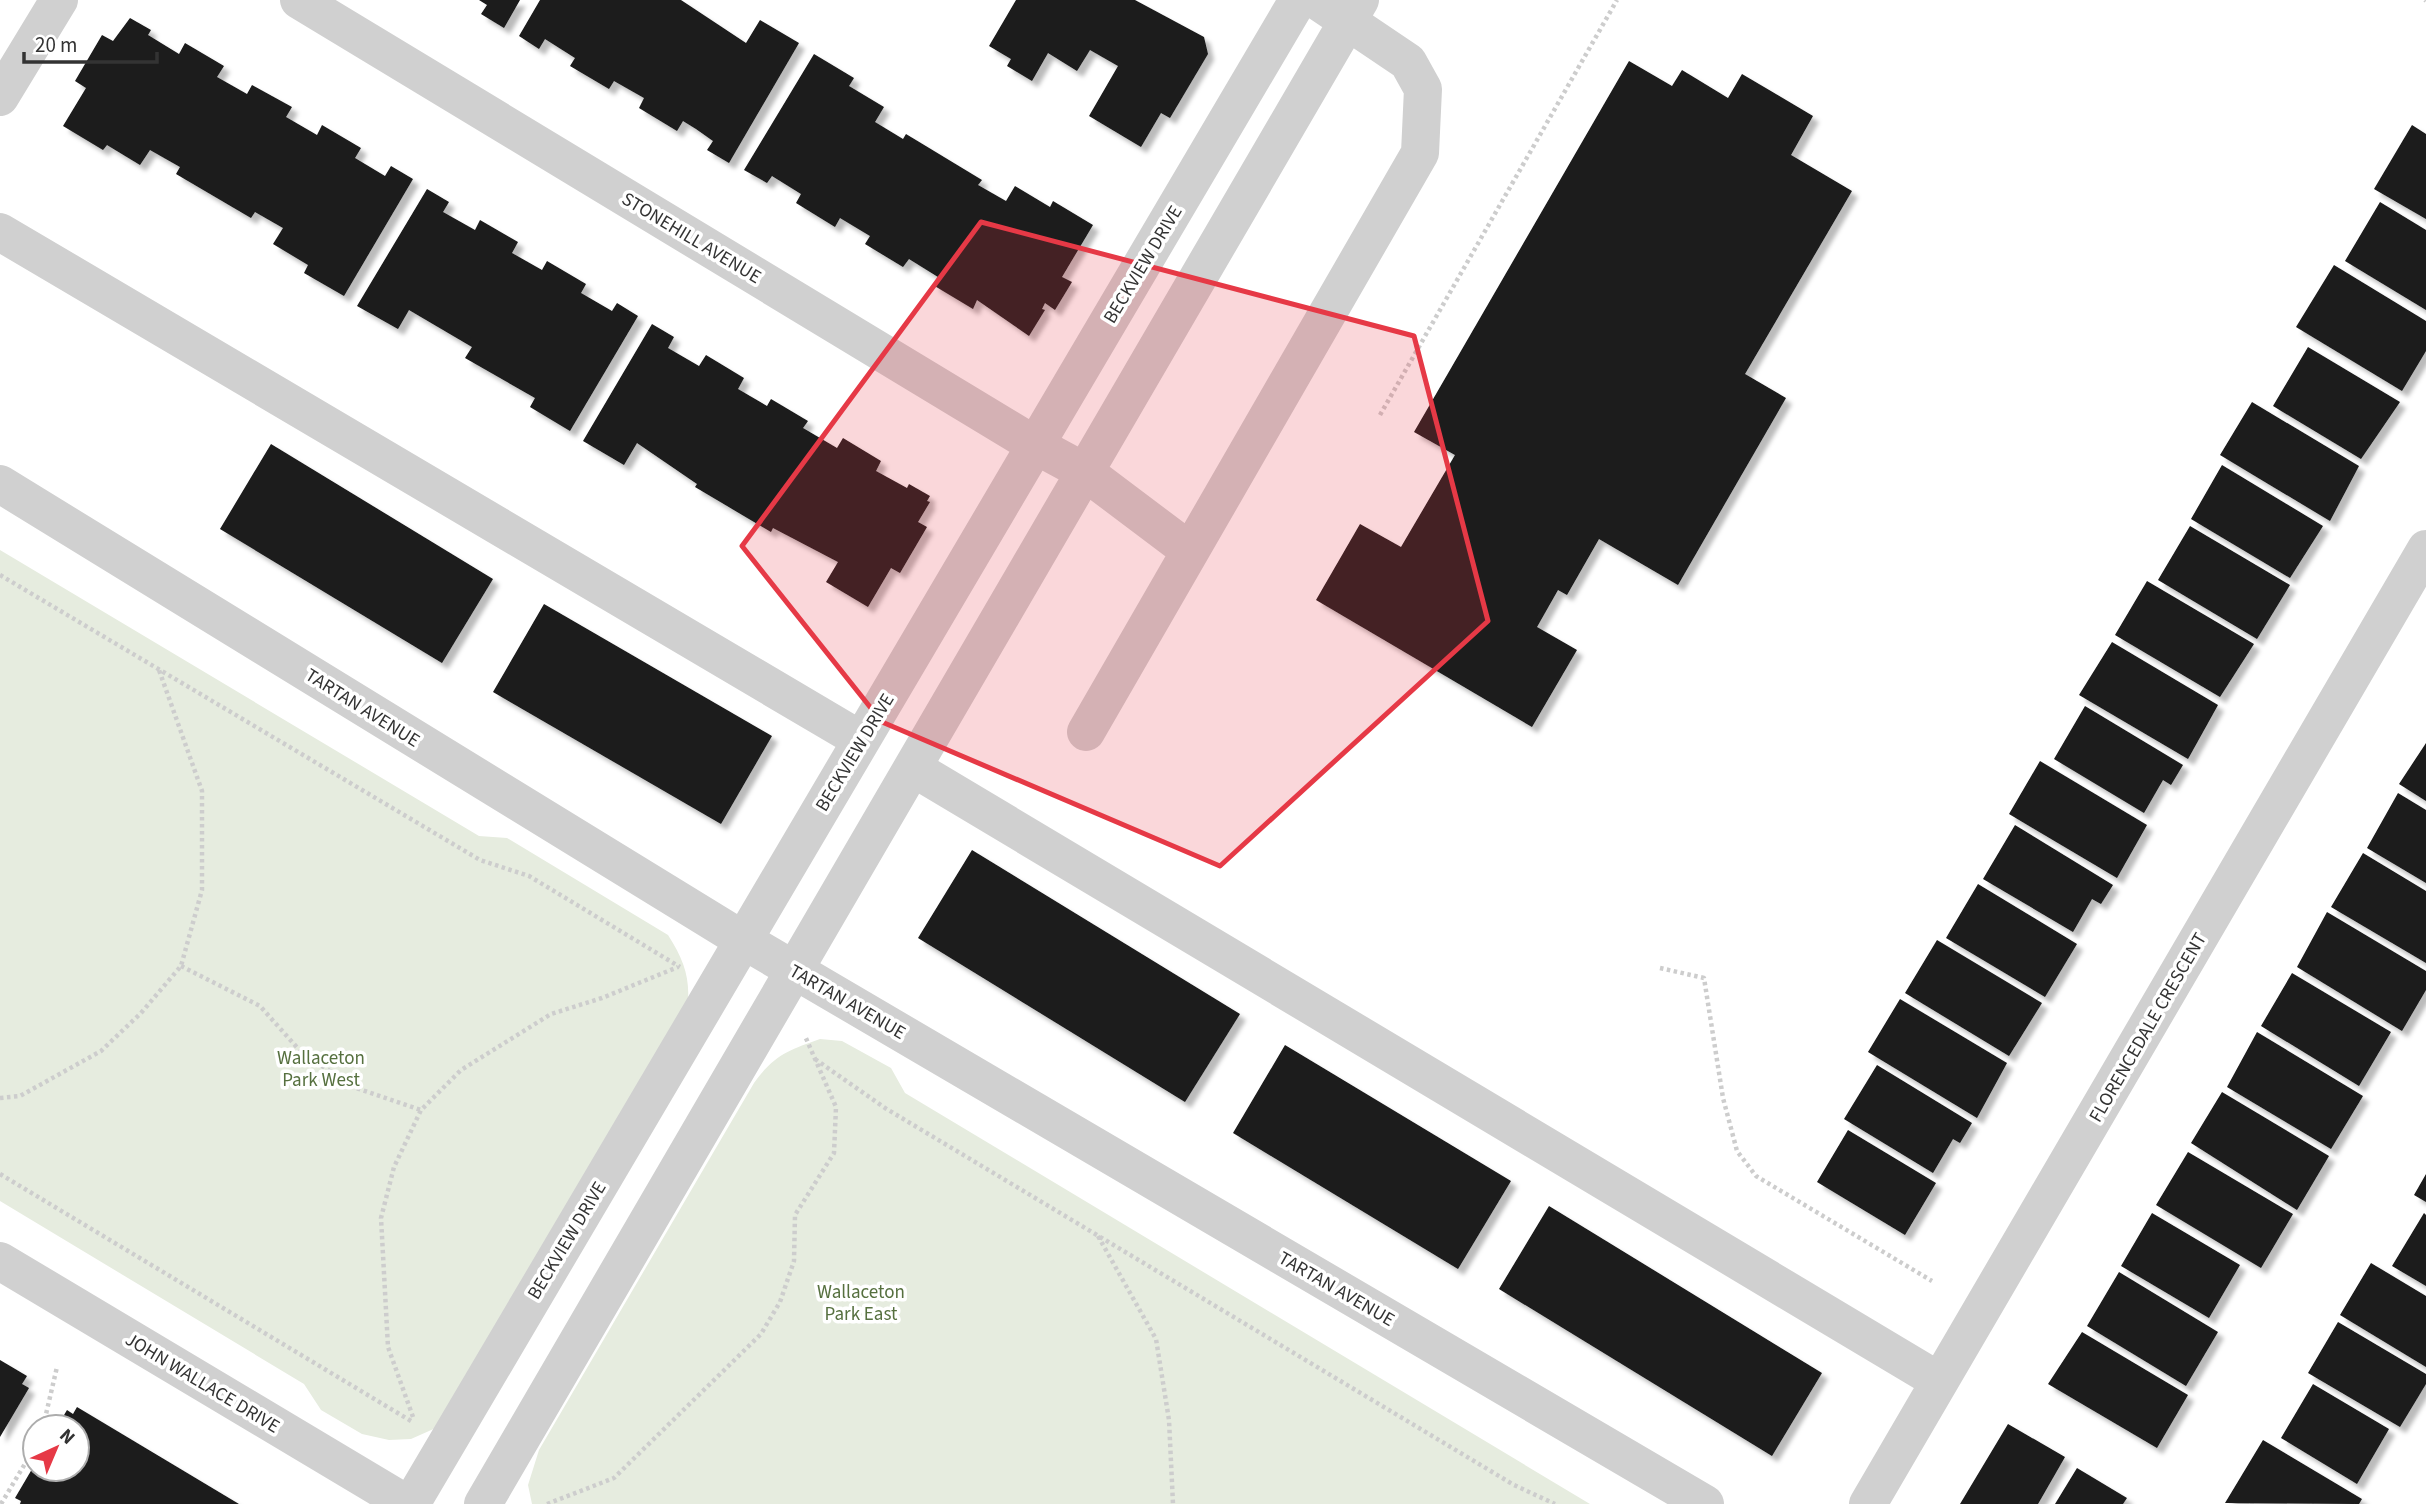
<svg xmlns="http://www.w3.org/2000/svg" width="2426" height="1504" viewBox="0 0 2426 1504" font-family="'Source Sans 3',sans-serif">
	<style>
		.green { fill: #e6ecdf }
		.building { fill: #1a1a1a; filter: url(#shadow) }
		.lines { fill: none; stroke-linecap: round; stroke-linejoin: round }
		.path { stroke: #cdcdcd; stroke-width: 4.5; stroke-dasharray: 3.5 3.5; stroke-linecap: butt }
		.minor { stroke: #d0d0d0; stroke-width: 38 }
		.marked { fill: #e63946; fill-opacity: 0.2; stroke: #e63946; stroke-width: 5; stroke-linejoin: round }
		.labels { text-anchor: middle; stroke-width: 7; stroke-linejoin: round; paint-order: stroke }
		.street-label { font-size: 19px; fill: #333; stroke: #fff }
		.park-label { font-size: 19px; fill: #56703f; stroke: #fff }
	</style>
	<defs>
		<filter id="shadow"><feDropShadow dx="6" dy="6" stdDeviation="2" flood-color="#0004"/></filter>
	</defs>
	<rect width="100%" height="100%" fill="#fff"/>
	<path class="green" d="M0,550L479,836L507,838L668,935C686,963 692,983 686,1016L438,1427L411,1439L389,1440L362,1434L321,1410L304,1384L0,1201Z
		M820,1039L842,1041L891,1068L905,1093L1590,1504H532L528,1485L539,1450L754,1083C774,1055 789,1050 820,1039Z"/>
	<path class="building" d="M479,0H520L504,28L481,14L487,5Z
		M540,0H681L746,43L760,20L799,43L729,163L707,150L713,141L696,129L683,121L677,131L639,108L644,98L614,81L609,89L570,66L575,58L545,39L539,49L519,36Z
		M1016,0H1135L1204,37L1208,54L1170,118L1161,113L1141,147L1089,116L1118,66L1090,50L1077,71L1048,53L1032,81L1007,66L1011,59L989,46Z
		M130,18L151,30L148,35L179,54L185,43L224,66L217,77L247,94L252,85L292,107L286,117L317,135L322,125L361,148L355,158L385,176L391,166L413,179L344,296L304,273L308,265L273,244L283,228L255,212L251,218L176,174L180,167L150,150L140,165L107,145L103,150L63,126L86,88L75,81L102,35L113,41Z
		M814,54L854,78L849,86L884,107L875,122L903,139L906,134L982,180L978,185L1006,201L1015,186L1050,207L1053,201L1093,225L1062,277L1072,282L1055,310L1045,303L1042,309L1045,310L1029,336L977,300L973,309L933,285L938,277L909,259L903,267L865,244L870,236L840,218L835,227L796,203L801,194L772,176L767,183L744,170Z
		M1629,61L1672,86L1682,70L1728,98L1742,74L1813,116L1791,155L1852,191L1745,374L1786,398L1678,585L1599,539L1567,595L1558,590L1537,627L1577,650L1532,727L1316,600L1360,524L1401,547L1455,455L1414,432Z
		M2412,125L2426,134V219L2374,189Z
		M427,189L449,202L443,212L475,230L480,220L518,242L512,253L542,270L547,261L586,284L581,293L612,311L617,303L638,316L570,431L530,407L535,398L465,358L472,347L409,310L398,329L357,306Z
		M2380,202L2426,230V310L2345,261Z
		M2334,265L2426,321V351L2402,391L2296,327Z
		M652,324L674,337L668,348L699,366L706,355L744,378L738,389L767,406L771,399L808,421L803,428L837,448L843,438L881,461L876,471L907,488L909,484L930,496L927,501L930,502L918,522L927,527L900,573L891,568L868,607L826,582L838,562L773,528L771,532L695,487L697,484L637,443L624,465L583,441Z
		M2308,347L2400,402L2361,459L2273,406Z
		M2252,402L2359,466L2330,521L2220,455Z
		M271,444L493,579L442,663L220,529Z
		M2222,465L2323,526L2290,578L2191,519Z
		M2190,526L2290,585L2257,639L2158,580Z
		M2147,581L2254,644L2220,697L2115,635Z
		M544,604L772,736L721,824L493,692Z
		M2112,642L2218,705L2188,759L2079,695Z
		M2085,706L2183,765L2171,785L2163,780L2144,813L2054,759Z
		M2426,743V801L2399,784Z
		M2040,761L2147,825L2117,878L2009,814Z
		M2398,793L2426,810V883L2367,848Z
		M2015,825L2113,885L2101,904L2092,899L2073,932L1983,879Z
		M972,850L1240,1014L1185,1102L918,938Z
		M2363,853L2426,891V963L2331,907Z
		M1978,884L2077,944L2045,997L1946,938Z
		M2327,912L2426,971V990L2402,1031L2297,967Z
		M1937,940L2042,1003L2009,1056L1905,993Z
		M2292,973L2391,1032L2359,1086L2261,1026Z
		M1900,999L2007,1063L1977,1118L1868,1052Z
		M2257,1032L2363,1096L2331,1149L2227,1087Z
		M1285,1045L1511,1181L1458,1269L1233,1133Z
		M1877,1065L1972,1123L1960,1143L1953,1139L1933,1173L1844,1119Z
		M2222,1092L2329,1156L2297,1210L2191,1143Z
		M1848,1130L1936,1183L1905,1235L1817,1182Z
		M2188,1152L2293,1214L2261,1268L2156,1205Z
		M2426,1174V1202L2414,1195Z
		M1549,1206L1822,1373L1772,1456L1499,1289Z
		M2152,1213L2240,1265L2209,1318L2121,1266Z
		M2424,1213L2426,1215V1286L2392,1266Z
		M2371,1263L2426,1296V1367L2340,1315Z
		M2119,1272L2218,1332L2186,1386L2087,1326Z
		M2338,1322L2426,1374V1384L2400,1427L2308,1373Z
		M2082,1332L2188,1395L2157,1448L2048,1384Z
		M0,1360L27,1376L22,1384L29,1388L0,1437Z
		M2313,1384L2389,1429L2357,1484L2281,1438Z
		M77,1407L239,1504H20L21,1501L15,1498L35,1464V1469H77V1427H57L67,1410L73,1414Z
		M2008,1424L2065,1457L2038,1504H1960Z
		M2263,1440L2362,1499L2359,1504L2225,1503Z
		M2077,1468L2127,1498L2123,1504H2055Z"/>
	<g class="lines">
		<path class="path" d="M2425,0L2426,1
			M1380,415L1617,0
			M0,575L480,860L529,876L680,967
			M181,966L260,1006L302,1053L356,1088L421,1110
			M1660,968L1704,978L1723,1098L1737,1151L1756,1176L1932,1281
			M815,1059L885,1108L1514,1485L1555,1504
			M0,1098L20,1096L101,1051L141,1013L181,966L202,890V791L159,670
			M0,1174L411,1421
			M1098,1236L1156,1339L1169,1420L1173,1504
			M413,1417L388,1347L381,1218L394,1167L421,1110L461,1070L551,1014L602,998L678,967
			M43,1427L57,1367
			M1,1504L35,1447
			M547,1504L614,1478L761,1334L780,1302L794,1261L795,1215L834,1153L836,1107L805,1036"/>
		<path class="minor" d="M299,0L1035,445L1085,472L1190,551
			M0,97L59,0
			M0,232L861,740
			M0,484L743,940L1705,1504
			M1086,732L1420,153L1423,89L1408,62L1316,0
			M913,768L1939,1381
			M0,1261L407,1504
			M411,1504L1298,0
			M483,1504L1360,0
			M1868,1504L2426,549"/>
	</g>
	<path class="marked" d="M981,222L1414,336L1488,621L1220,866L882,722L742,546Z"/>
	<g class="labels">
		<g class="street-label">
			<text transform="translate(692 237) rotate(31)" y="7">STONEHILL AVENUE</text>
			<text transform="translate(1142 264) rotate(-59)" y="7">BECKVIEW DRIVE</text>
			<text transform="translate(363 707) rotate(32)" y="7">TARTAN AVENUE</text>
			<text transform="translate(854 752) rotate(-59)" y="7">BECKVIEW DRIVE</text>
			<text transform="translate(848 1001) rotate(30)" y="7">TARTAN AVENUE</text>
			<text transform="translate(2147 1027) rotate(-60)" y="7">FLORENCEDALE CRESCENT</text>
			<text transform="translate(566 1240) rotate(-59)" y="7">BECKVIEW DRIVE</text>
			<text transform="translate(1337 1288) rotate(30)" y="7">TARTAN AVENUE</text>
			<text transform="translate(203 1382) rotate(31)" y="7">JOHN WALLACE DRIVE</text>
		</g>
		<g class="park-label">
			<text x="321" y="1064">Wallaceton<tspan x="321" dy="22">Park West</tspan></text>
			<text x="861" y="1298">Wallaceton<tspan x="861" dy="22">Park East</tspan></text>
		</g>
	</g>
	<g transform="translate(56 1448) rotate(44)"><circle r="33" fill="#ffffff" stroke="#adadad" stroke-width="2"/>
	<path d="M0-5L12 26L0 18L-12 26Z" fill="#e63946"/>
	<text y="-10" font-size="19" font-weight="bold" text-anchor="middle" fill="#333333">N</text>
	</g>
	<path d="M24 52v10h133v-10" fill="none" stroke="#333333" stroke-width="3.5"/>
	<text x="35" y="52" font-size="21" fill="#333333" stroke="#ffffff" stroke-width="5" paint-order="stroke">20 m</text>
</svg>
